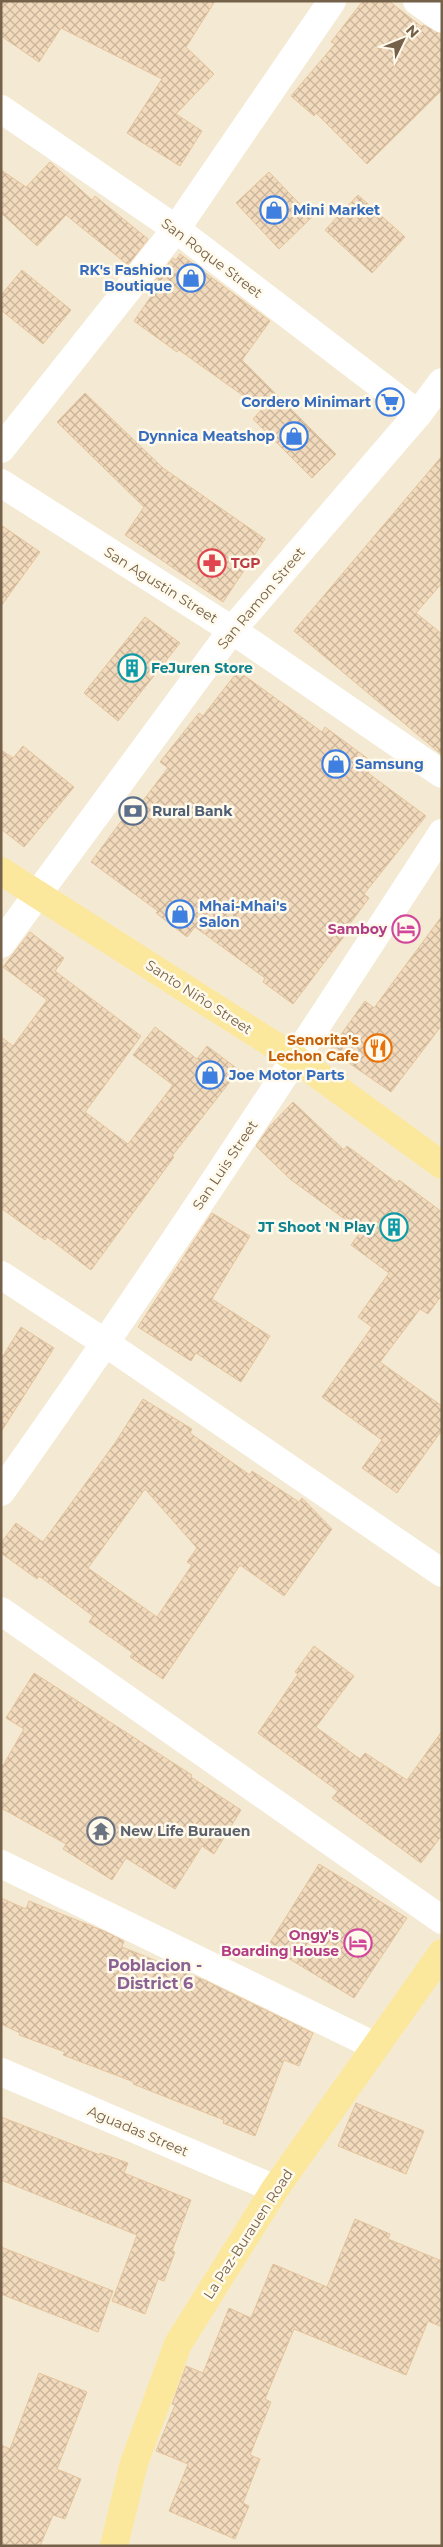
<svg xmlns="http://www.w3.org/2000/svg" width="443" height="2547" font-family="Montserrat,sans-serif">
	<defs>
		<pattern id="building-cross-hatch" width="8" height="8" patternUnits="userSpaceOnUse" patternTransform="scale(1.25)"><rect width="8" height="8" fill="#f2dabc"/><path d="M0 0l8 8M0 8l8-8" fill="none" stroke="#c9b49b"/></pattern>
	</defs>
	<rect width="100%" height="100%" fill="#fcf7e4"/>
	<rect fill="#f4ead3" x="1" y="1" width="441" height="2545"/>
	<g fill="url(#building-cross-hatch)" stroke="#e5c49c" fill-rule="evenodd">
		<path d="M 1,1 L 215,1 L 186,47 L 214,74 L 176,114 L 202,131 L 180,166 L 127,133 L 162,79 L 61,28 L 39,62 L 1,36 Z"/>
		<path d="M 363,1 L 389,1 L 422,27 L 423,25 L 442,34 L 442,90 L 367,164 L 316,113 L 314,116 L 291,96 L 335,44 L 331,42 Z"/>
		<path d="M 50,162 L 92,200 L 95,196 L 148,239 L 128,265 L 66,215 L 37,246 L 1,213 L 1,170 L 26,187 Z"/>
		<path d="M 269,172 L 312,217 L 279,249 L 236,203 Z"/>
		<path d="M 358,195 L 405,237 L 372,273 L 325,230 Z"/>
		<path d="M 180,254 L 270,321 L 242,360 L 336,454 L 312,478 L 253,419 L 262,409 L 179,350 L 177,352 L 134,321 L 157,288 L 152,284 L 173,258 L 176,260 Z"/>
		<path d="M 22,270 L 71,310 L 43,344 L 1,310 L 1,295 Z"/>
		<path d="M 85,393 L 163,468 L 265,539 L 223,602 L 125,535 L 144,507 L 57,422 Z"/>
		<path d="M 442,456 L 442,583 L 416,613 L 442,634 L 442,755 L 294,631 Z"/>
		<path d="M 1,525 L 40,552 L 1,606 Z"/>
		<path d="M 145,617 L 180,643 L 118,721 L 84,693 Z"/>
		<path d="M 238,671 L 322,732 L 325,727 L 375,764 L 368,773 L 426,816 L 364,894 L 369,898 L 343,933 L 345,935 L 293,1004 L 263,982 L 265,978 L 195,927 L 187,937 L 156,913 L 158,911 L 91,862 L 131,808 L 135,811 L 168,768 L 160,762 L 199,713 L 203,716 Z"/>
		<path d="M 23,746 L 74,787 L 24,847 L 1,829 L 1,750 L 13,758 Z"/>
		<path d="M 442,916 L 442,1025 L 391,1092 L 330,1050 L 365,1001 L 374,1008 Z"/>
		<path d="M 30,932 L 64,958 L 55,971 L 141,1036 L 85,1112 L 128,1144 L 173,1085 L 133,1055 L 155,1027 L 197,1059 L 207,1046 L 239,1070 L 172,1156 L 174,1157 L 91,1270 L 47,1237 L 45,1240 L 1,1208 L 1,1037 L 13,1046 L 47,1000 L 3,967 Z"/>
		<path d="M 293,1102 L 344,1150 L 347,1146 L 397,1183 L 399,1180 L 442,1212 L 442,1295 L 428,1314 L 420,1309 L 380,1362 L 442,1406 L 442,1430 L 397,1493 L 362,1468 L 382,1440 L 322,1397 L 372,1327 L 358,1317 L 389,1273 L 351,1245 L 361,1231 L 290,1179 L 256,1146 L 270,1126 Z"/>
		<path d="M 212,1213 L 250,1236 L 212,1299 L 270,1336 L 241,1382 L 196,1353 L 191,1361 L 138,1327 Z"/>
		<path d="M 21,1327 L 54,1348 L 1,1432 L 1,1359 Z"/>
		<path d="M 143,1399 L 192,1429 L 190,1433 L 250,1475 L 252,1471 L 299,1502 L 302,1498 L 332,1529 L 284,1596 L 240,1565 L 163,1679 L 130,1657 L 133,1653 L 89,1622 L 93,1616 L 39,1576 L 37,1579 L 1,1553 L 1,1543 L 16,1523 L 43,1542 L 115,1443 ZM 145,1489 L 197,1548 L 187,1562 L 192,1565 L 157,1617 L 88,1568 Z"/>
		<path d="M 314,1646 L 354,1676 L 316,1727 L 360,1759 L 365,1753 L 407,1780 L 442,1731 L 442,1835 L 421,1863 L 332,1798 L 338,1791 L 258,1733 L 298,1674 L 295,1672 Z"/>
		<path d="M 34,1673 L 192,1775 L 191,1777 L 241,1810 L 214,1854 L 202,1846 L 175,1889 L 126,1858 L 112,1880 L 63,1849 L 66,1844 L 1,1808 L 1,1769 L 24,1729 L 6,1718 Z"/>
		<path d="M 319,1864 L 407,1918 L 354,1998 L 268,1946 Z"/>
		<path d="M 1,1898 L 26,1909 L 29,1901 L 104,1931 L 124,1941 L 122,1947 L 206,1981 L 313,2033 L 299,2066 L 284,2060 L 255,2136 L 223,2123 L 224,2120 L 133,2084 L 134,2082 L 63,2055 L 65,2052 L 19,2035 L 20,2033 L 1,2024 Z"/>
		<path d="M 356,2103 L 424,2131 L 406,2174 L 338,2146 Z"/>
		<path d="M 1,2117 L 100,2155 L 100,2153 L 128,2163 L 124,2173 L 191,2200 L 172,2251 L 175,2252 L 164,2281 L 158,2279 L 145,2314 L 112,2301 L 137,2235 L 1,2180 Z"/>
		<path d="M 355,2219 L 390,2234 L 388,2239 L 442,2261 L 442,2327 L 428,2321 L 406,2375 L 294,2329 L 265,2399 L 271,2402 L 250,2455 L 260,2459 L 243,2503 L 249,2506 L 235,2539 L 169,2511 L 188,2464 L 156,2451 L 175,2405 L 172,2404 L 186,2366 L 203,2373 L 229,2308 L 251,2318 L 273,2264 L 327,2287 Z"/>
		<path d="M 1,2247 L 113,2291 L 98,2332 L 1,2294 Z"/>
		<path d="M 39,2373 L 87,2392 L 57,2469 L 81,2479 L 65,2519 L 53,2515 L 40,2546 L 1,2546 L 1,2445 L 10,2449 Z"/>
	</g>
	<g fill="none" stroke-linecap="round" stroke-linejoin="round">
		<g stroke="#fff" stroke-width="28">
			<path d="M 417,1 L 442,19"/>
			<path d="M 1,109 L 176,229 L 418,414"/>
			<path d="M 1,449 L 176,229 L 332,1"/>
			<path d="M 1,483 L 232,630 L 442,774"/>
			<path d="M 1,944 L 232,630 L 418,414 L 442,382"/>
			<path d="M 1,1275 L 107,1344 L 442,1573"/>
			<path d="M 1,1492 C 154,1277 298,1055 442,833"/>
			<path d="M 1,1611 L 442,1920"/>
			<path d="M 1,1864 L 375,2046"/>
			<path d="M 1,2072 L 275,2189"/>
		</g>
		<g stroke="#fbe89c" stroke-width="28">
			<path d="M 1,871 L 296,1059 L 442,1165"/>
			<path d="M 114,2546 L 134,2463 L 178,2344 L 275,2189 L 442,1953"/>
		</g>
	</g>
	<defs>
		<g id="shop-ring" transform="scale(1.4375)"><circle r="9.5" fill="#fffaeb" stroke="#3f7fe0" stroke-width="1.5"/><path d="M-5-2.5h2.3a2.7 3.5 0 0 1 5.4 0H5L5.5 6h-11ZM-1.5-2.5h3a1.5 2.3 0 0 0-3 0Z" fill="#3f7fe0"/></g>
		<g id="supermarket-ring" transform="scale(1.4375)"><circle r="9.5" fill="#fffaeb" stroke="#3f7fe0" stroke-width="1.5"/><path d="M-6-5.5h2.5l.6 2H6L4.5 2H-2.5L-4.4-4H-6ZM-1.5 3.2a1.3 1.3 0 1 0 .1 0ZM3 3.2a1.3 1.3 0 1 0 .1 0Z" fill="#3f7fe0"/></g>
		<g id="pharmacy-ring" transform="scale(1.4375)"><circle r="9.5" fill="#fffaeb" stroke="#e0444e" stroke-width="1.5"/><path d="M-2-6h4v4h4v4h-4v4h-4v-4h-4v-4h4Z" fill="#e0444e"/></g>
		<g id="building-ring" transform="scale(1.4375)"><circle r="9.5" fill="#fffaeb" stroke="#0f9aa8" stroke-width="1.5"/><path d="M-4-6H4V6H1V3H-1V6H-4ZM-2.5-4.3h1.7v1.8h-1.7ZM.8-4.3h1.7v1.8H.8ZM-2.5-1h1.7V.8h-1.7ZM.8-1h1.7V.8H.8Z" fill="#0f9aa8"/></g>
		<g id="bank-ring" transform="scale(1.4375)"><circle r="9.5" fill="#fffaeb" stroke="#5c6f8a" stroke-width="1.5"/><path d="M-6-4H6V4H-6ZM0-2.3a2.3 2.3 0 1 0 0 4.6a2.3 2.3 0 1 0 0-4.6Z" fill="#5c6f8a"/></g>
		<g id="hotel-ring" transform="scale(1.4375)"><circle r="9.5" fill="#fffaeb" stroke="#d1479c" stroke-width="1.5"/><path d="M-6-4.5h1.5V1H6V5H4.5V3h-9V5H-6ZM-4 0a1.8 1.8 0 1 1 3.6 0ZM.5 0V-2.5h3Q6-2.5 6 0Z" fill="#d1479c"/></g>
		<g id="restaurant-ring" transform="scale(1.4375)"><circle r="9.5" fill="#fffaeb" stroke="#e8710a" stroke-width="1.5"/><path d="M-5-6h1v4h1v-4h1v4h1v-4h1v5L-1.5 .5V6h-2V.5L-5-1ZM5-6V6H3V1.5H1.5Q1.5-4 5-6Z" fill="#e8710a"/></g>
		<g id="temple-ring" transform="scale(1.4375)"><circle r="9.5" fill="#fffaeb" stroke="#6b7280" stroke-width="1.5"/><path d="M0-6L5-2H3V0L6.5 2.5H4V6H1.5V3h-3V6H-4V2.5H-6.5L-3 0V-2H-5Z" fill="#6b7280"/></g>
	</defs>
	<g fill-rule="evenodd">
		<use href="#shop-ring" x="274" y="210"/>
		<use href="#shop-ring" x="191" y="278"/>
		<use href="#supermarket-ring" x="390" y="402"/>
		<use href="#shop-ring" x="294" y="436"/>
		<use href="#pharmacy-ring" x="212" y="563"/>
		<use href="#building-ring" x="132" y="668"/>
		<use href="#shop-ring" x="336" y="764"/>
		<use href="#bank-ring" x="133" y="811"/>
		<use href="#shop-ring" x="180" y="914"/>
		<use href="#hotel-ring" x="406" y="929"/>
		<use href="#restaurant-ring" x="378" y="1048"/>
		<use href="#shop-ring" x="210" y="1075"/>
		<use href="#building-ring" x="394" y="1227"/>
		<use href="#temple-ring" x="101" y="1831"/>
		<use href="#hotel-ring" x="358" y="1943"/>
	</g>
	<g text-anchor="middle" dominant-baseline="central" stroke-width="5" stroke-linejoin="round" paint-order="stroke">
		<g font-size="14" font-weight="bold" fill="#366cbe" stroke="#fffaeb" text-anchor="start">
			<text x="293" y="210">Mini Market</text>
			<text x="172" y="270" text-anchor="end">RK's Fashion<tspan x="172" dy="16">Boutique</tspan></text>
			<text x="371" y="402" text-anchor="end">Cordero Minimart</text>
			<text x="275" y="436" text-anchor="end">Dynnica Meatshop</text>
			<text x="355" y="764">Samsung</text>
			<text x="199" y="906">Mhai-Mhai's<tspan x="199" dy="16">Salon</tspan></text>
			<text x="229" y="1075">Joe Motor Parts</text>
		</g>
		<g font-size="14" fill="#756049" stroke="#fffaeb">
			<text transform="translate(212 258) rotate(37)">San Roque Street</text>
			<text transform="translate(161 585) rotate(32)">San Agustin Street</text>
			<text transform="translate(261 598) rotate(-50)">San Ramon Street</text>
			<text transform="translate(199 997) rotate(33)">Santo Niño Street</text>
			<text transform="translate(225 1165) rotate(-56)">San Luis Street</text>
			<text transform="translate(138 2131) rotate(23)">Aguadas Street</text>
			<text transform="translate(248 2234) rotate(-57)">La Paz-Burauen Road</text>
		</g>
		<g font-size="14" font-weight="bold" fill="#be3a42" stroke="#fffaeb" text-anchor="start">
			<text x="231" y="563">TGP</text>
		</g>
		<g font-size="14" font-weight="bold" fill="#0d838f" stroke="#fffaeb" text-anchor="start">
			<text x="151" y="668">FeJuren Store</text>
			<text x="375" y="1227" text-anchor="end">JT Shoot 'N Play</text>
		</g>
		<g font-size="14" font-weight="bold" fill="#4e5e75" stroke="#fffaeb" text-anchor="start">
			<text x="152" y="811">Rural Bank</text>
		</g>
		<g font-size="14" font-weight="bold" fill="#b23c85" stroke="#fffaeb" text-anchor="end">
			<text x="387" y="929">Samboy</text>
			<text x="339" y="1935">Ongy's<tspan x="339" dy="16">Boarding House</tspan></text>
		</g>
		<g font-size="14" font-weight="bold" fill="#c56008" stroke="#fffaeb" text-anchor="end">
			<text x="359" y="1040">Senorita's<tspan x="359" dy="16">Lechon Cafe</tspan></text>
		</g>
		<g font-size="14" font-weight="bold" fill="#5b616d" stroke="#fffaeb" text-anchor="start">
			<text x="120" y="1831">New Life Burauen</text>
		</g>
		<g font-size="16" font-weight="bold" fill="#8a6192" stroke="#fffaeb">
			<text x="155" y="1965">Poblacion -<tspan x="155" dy="18">District 6</tspan></text>
		</g>
	</g>
	<rect width="443" height="2547" fill="none" stroke="#756049" stroke-width="5"/>
	<g transform="translate(403 40) rotate(47)" stroke="#fffaeb" stroke-width="4" paint-order="stroke">
	<path d="M0-4L9 19L0 12L-9 19Z" fill="#756049"/>
	<text y="-8" font-size="14" font-weight="bold" text-anchor="middle" fill="#756049">N</text>
	</g>
</svg>
